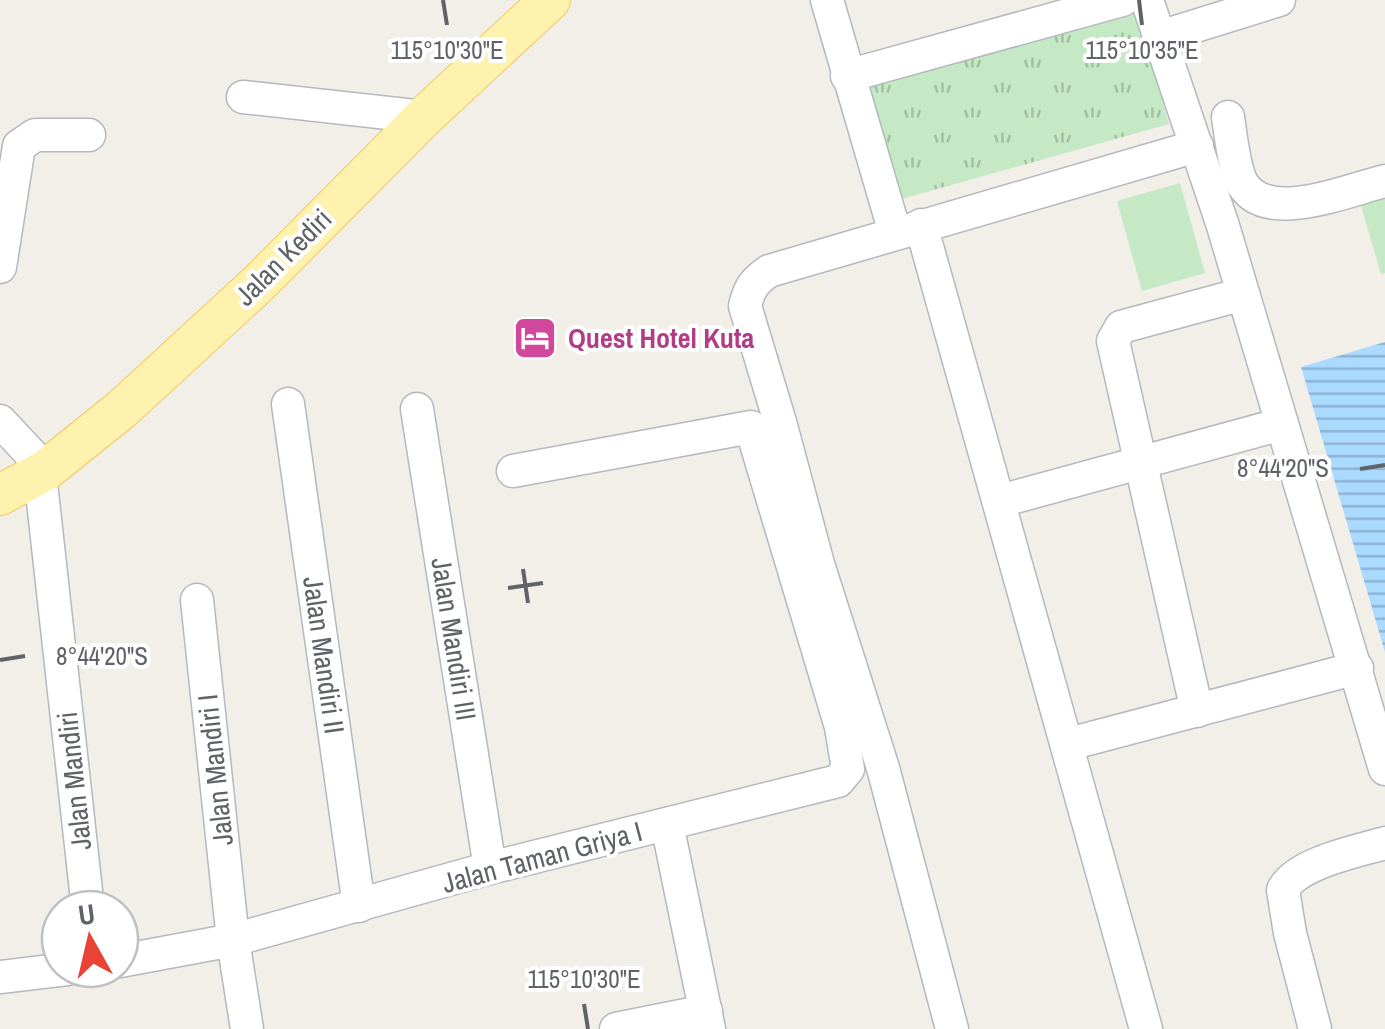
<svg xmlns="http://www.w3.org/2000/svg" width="1385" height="1029" font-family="'Archivo Narrow',sans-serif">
	<defs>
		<pattern id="grass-tufts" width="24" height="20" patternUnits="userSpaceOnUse" patternTransform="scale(2.5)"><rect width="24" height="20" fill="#c5e8c5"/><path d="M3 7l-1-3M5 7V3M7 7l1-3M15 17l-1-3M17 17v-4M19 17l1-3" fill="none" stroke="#a3c0a4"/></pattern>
		<pattern id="water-rules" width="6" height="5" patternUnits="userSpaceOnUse" patternTransform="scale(2.5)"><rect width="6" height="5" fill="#aadaff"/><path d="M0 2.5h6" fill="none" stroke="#8eb4d2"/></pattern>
	</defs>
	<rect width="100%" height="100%" fill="#f1efe8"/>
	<path fill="url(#grass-tufts)" d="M 1136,4 L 1169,124 L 898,200 L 864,80 Z"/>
	<g fill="#c5e8c5">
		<path d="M 1180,183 L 1205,273 L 1142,291 L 1117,201 Z"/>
		<path d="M 1385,192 L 1385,273 L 1381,274 L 1359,199 Z"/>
	</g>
	<path fill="url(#water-rules)" d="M 1385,342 L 1385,652 L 1301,367 Z"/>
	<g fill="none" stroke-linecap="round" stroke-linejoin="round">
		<g stroke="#b5b8bc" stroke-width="35">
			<g id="minor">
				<path d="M 827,0 L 895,233"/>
				<path d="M 1147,0 L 1223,226 L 1385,769"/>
				<path d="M 1160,37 L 1279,0"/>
				<path d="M 847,76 L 1122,0"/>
				<path d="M 243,97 L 424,117"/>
				<path d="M 1228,117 C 1231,137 1233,160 1240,179 C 1261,228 1347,190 1385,181"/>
				<path d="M 921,225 C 998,493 1072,761 1146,1029"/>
				<path d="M 0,267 L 19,146 L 35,135 L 89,135"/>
				<path d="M 288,404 L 359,906"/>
				<path d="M 417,409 L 490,868"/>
				<path d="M 0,421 L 46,470"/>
				<path d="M 40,474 L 88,909"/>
				<path d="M 1000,501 L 1282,424"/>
				<path d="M 197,600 L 233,940 L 247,1029"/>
				<path d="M 1197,711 L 1113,341 L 1121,327 L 1243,294"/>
				<path d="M 1069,744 L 1357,668"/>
				<path d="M 667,824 L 709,1029"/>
				<path d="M 120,961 L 233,940 L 490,868 L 838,781 L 848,769 L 841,727 L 751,427 L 513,471"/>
				<path d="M 0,977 L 67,969"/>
				<path d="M 616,1029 L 706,1011"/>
				<path d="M 952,1029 L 883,768 L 818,564 L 780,422 L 745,306 C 749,289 754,281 769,271 L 1197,146"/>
				<path d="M 1315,1029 L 1290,933 L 1283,890 C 1296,863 1358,851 1385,843"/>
			</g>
		</g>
		<g stroke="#f2c960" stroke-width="42">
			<path id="major" d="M 0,495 L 46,470 L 122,409 L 258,284 L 424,117 L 550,0"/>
		</g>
		<use href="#minor" stroke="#fff" stroke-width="32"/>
		<use href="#major" stroke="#fff2af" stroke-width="40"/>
	</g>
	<path fill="none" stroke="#5f6368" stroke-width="4" d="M 443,0 L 447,25M 1139,0 L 1142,25M 1360,469 L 1385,465M 523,569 L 528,603M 508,588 L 543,583M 0,660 L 25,656M 584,1004 L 588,1029"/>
	<defs>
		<g id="hotel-square" transform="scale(2.25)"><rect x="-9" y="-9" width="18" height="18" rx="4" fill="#d1479c" stroke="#fff"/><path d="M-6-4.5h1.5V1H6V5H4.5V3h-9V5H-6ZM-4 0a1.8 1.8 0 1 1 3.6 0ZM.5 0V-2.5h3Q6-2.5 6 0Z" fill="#fff"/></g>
	</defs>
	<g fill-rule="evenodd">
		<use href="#hotel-square" x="535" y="338"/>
	</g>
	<g text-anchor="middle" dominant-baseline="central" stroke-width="8" stroke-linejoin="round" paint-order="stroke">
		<g font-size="28" fill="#5f6368" stroke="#fff">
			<text transform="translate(283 257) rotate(-45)">Jalan Kediri</text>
			<text transform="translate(454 639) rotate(81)">Jalan Mandiri III</text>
			<text transform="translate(324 655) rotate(82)">Jalan Mandiri II</text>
			<text transform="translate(215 770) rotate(-96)">Jalan Mandiri I</text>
			<text transform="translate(74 781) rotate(-96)">Jalan Mandiri</text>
			<text transform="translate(542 857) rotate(-15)">Jalan Taman Griya I</text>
		</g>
		<g font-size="28" font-weight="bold" fill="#b23c85" stroke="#fff" text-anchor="start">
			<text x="568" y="338">Quest Hotel Kuta</text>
		</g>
	</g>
	<g font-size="25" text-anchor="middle" fill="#5f6368" stroke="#fff" stroke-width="8" stroke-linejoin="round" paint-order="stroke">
		<text x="447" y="59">115°10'30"E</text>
		<text x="1142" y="59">115°10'35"E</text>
		<text x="1283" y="477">8°44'20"S</text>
		<text x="102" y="665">8°44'20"S</text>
		<text x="584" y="988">115°10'30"E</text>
	</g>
	<g transform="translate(90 939) rotate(352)"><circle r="48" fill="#ffffff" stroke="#bfc1c3" stroke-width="2.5"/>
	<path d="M0-8L18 38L0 25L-18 38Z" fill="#ea4335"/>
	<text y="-15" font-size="28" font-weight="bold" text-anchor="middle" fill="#5f6368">U</text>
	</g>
</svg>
